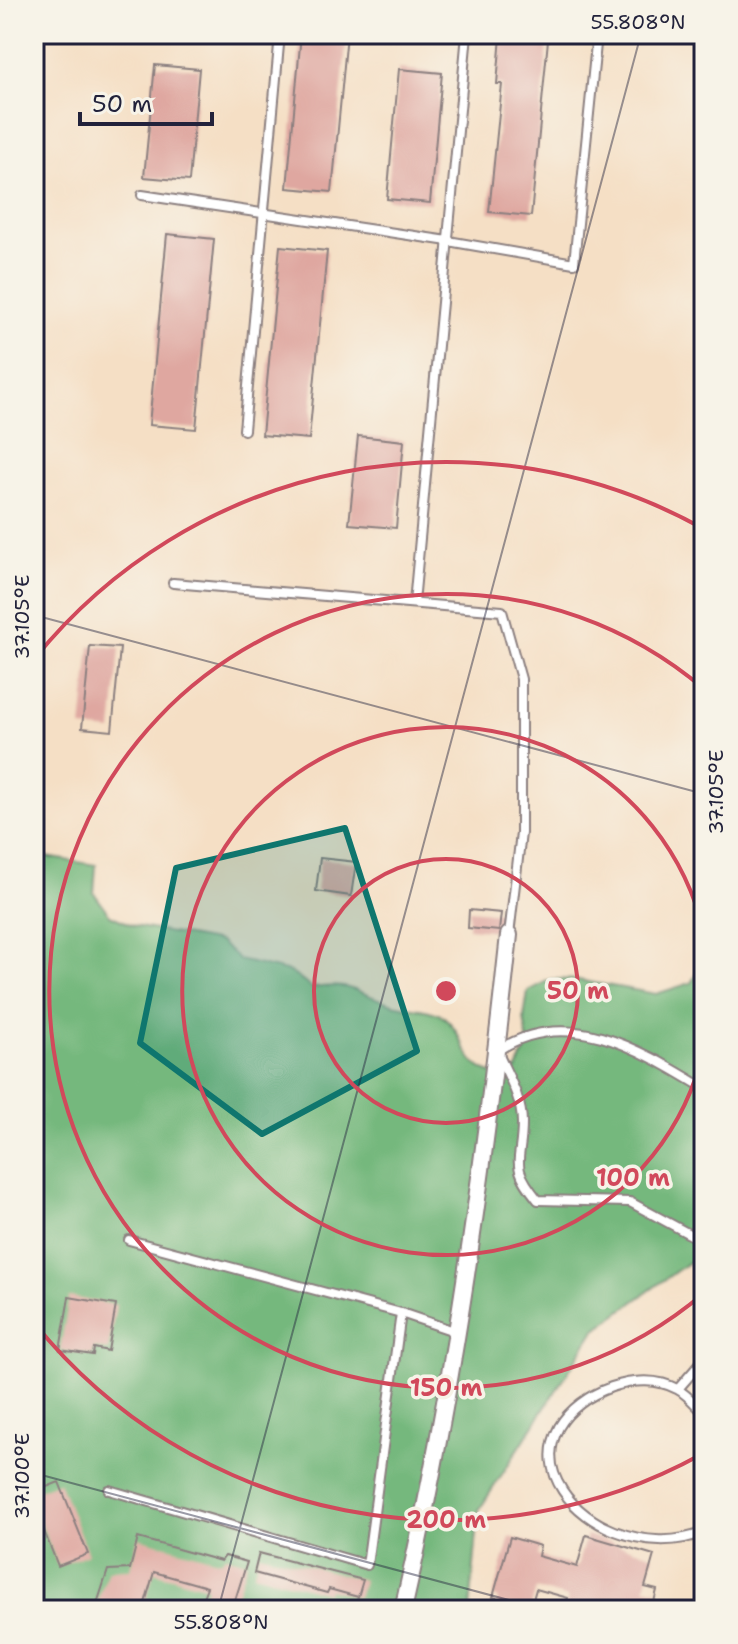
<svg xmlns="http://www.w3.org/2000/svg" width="738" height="1644" font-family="'Shantell Sans',sans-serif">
	<rect width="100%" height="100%" fill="#f7f3e8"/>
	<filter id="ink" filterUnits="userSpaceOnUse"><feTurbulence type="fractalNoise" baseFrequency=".0125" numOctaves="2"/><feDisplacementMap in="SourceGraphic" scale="16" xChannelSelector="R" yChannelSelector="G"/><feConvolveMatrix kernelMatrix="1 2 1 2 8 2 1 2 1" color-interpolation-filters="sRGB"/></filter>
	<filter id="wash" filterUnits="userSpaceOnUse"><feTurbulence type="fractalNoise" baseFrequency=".006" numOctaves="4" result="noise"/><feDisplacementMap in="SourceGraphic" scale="32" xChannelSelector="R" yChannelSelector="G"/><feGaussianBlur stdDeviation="1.8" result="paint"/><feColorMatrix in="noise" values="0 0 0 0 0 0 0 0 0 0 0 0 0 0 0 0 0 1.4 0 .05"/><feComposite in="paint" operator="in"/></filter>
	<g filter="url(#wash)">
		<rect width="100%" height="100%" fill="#f5dfc5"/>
		<path fill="#74b87d" stroke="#4b6d5c" stroke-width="2" d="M 34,855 L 96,865 L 94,893 L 110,915 L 134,926 L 220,942 L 239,960 L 290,972 L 312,988 C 353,982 354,992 390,1003 C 405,1008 424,1008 439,1014 C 464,1027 462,1066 492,1073 C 499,1074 510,1071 517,1070 L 528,1044 L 524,1018 L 528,991 L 551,979 L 578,980 L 656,994 L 691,983 L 704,960 L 704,1251 L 595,1330 L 479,1510 L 470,1610 L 34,1610 Z"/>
		<g id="blocks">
			<g fill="#dfa7a0">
				<path d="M 301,34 L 347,34 L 332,192 L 287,188 Z"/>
				<path d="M 501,36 L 548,40 L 531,216 L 489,212 L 502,84 L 497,84 Z"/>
				<path d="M 155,65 L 199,69 L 189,181 L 144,177 Z"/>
				<path d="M 399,69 L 442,73 L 430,203 L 387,199 Z"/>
				<path d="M 167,234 L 214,239 L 196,429 L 149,425 Z"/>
				<path d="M 280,246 L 327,251 L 309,439 L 262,435 Z"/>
				<path d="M 358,436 L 404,441 L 396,528 L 349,524 Z"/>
				<path d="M 90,646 L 120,648 L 112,731 L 82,728 Z"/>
				<path d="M 320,858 L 356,862 L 351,896 L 316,891 Z"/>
				<path d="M 469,910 L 501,913 L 499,931 L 468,928 Z"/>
				<path d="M 69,1297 L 116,1305 L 108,1351 L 94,1348 L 93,1355 L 60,1350 Z"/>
				<path d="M 59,1482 L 88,1554 L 58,1566 L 34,1506 L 34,1492 Z"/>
				<path d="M 586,1535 L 654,1555 L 645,1587 L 657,1590 L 652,1610 L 565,1610 L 568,1598 L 536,1589 L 530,1610 L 495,1610 L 498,1598 L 493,1597 L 510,1537 L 540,1546 L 538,1556 L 577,1567 Z"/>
				<path d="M 138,1538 L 221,1561 L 225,1556 L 247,1562 L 232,1610 L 198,1610 L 207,1587 L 154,1572 L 143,1610 L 95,1610 L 108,1570 L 130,1569 Z"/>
				<path d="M 259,1553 L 363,1580 L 358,1597 L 329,1589 L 327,1593 L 254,1573 Z"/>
			</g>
		</g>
	</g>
	<g filter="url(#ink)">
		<use href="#blocks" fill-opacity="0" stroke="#8c8080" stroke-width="2"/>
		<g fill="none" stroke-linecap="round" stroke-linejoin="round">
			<g stroke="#8c8080" stroke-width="12">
				<g id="lane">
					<path d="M 142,195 L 448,241 L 574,263 L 597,34"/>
					<path d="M 244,430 L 280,34"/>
					<path d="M 173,583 L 502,611 L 521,679 L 521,833 L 509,935"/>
					<path d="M 414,603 L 467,34"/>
					<path d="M 704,1088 C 641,1050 568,1004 497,1051 C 507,1074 522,1098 522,1123 C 522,1163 508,1163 538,1200 L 630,1202 L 704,1242"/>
					<path d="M 129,1240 L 401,1313 L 457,1332"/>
					<path d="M 678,1389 L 704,1359"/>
					<path d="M 704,1413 C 696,1405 687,1394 677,1389 C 640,1368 579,1392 559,1427 C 534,1473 575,1516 615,1531 C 643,1542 676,1544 704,1532"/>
					<path d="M 109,1490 L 367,1565 L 401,1313"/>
				</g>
			</g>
			<g stroke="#8c8080" stroke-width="20">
				<path id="street" d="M 403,1610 C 454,1388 485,1161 509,935"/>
			</g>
			<use href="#lane" stroke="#fff" stroke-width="8"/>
			<use href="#street" stroke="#fff" stroke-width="16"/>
		</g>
	</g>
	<path fill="#0f766e" fill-opacity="0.2" stroke="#0f766e" stroke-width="6" stroke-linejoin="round" d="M 345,828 L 417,1051 L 262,1134 L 140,1043 L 176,868 Z"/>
	<path fill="none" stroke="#22223b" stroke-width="2" stroke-opacity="0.45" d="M 34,615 L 704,794M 34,1473 L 546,1610M 218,1610 L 641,34"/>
	<g fill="none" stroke="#d1495b" stroke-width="4">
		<circle cx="446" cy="991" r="132"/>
		<path d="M704 1048A264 264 0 1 1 704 934"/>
		<path d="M704 1293A397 397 0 1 1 704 689"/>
		<path d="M702 1454A529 529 0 0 1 35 1324M35 658A529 529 0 0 1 702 528"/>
	</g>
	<circle cx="446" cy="991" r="12" fill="#d1495b" stroke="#f7f3e8" stroke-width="4"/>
	<g font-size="24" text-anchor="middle" font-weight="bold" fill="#d1495b" stroke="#f7f3e8" stroke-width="7" stroke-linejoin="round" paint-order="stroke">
		<text x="578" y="999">50 m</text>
		<text x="633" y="1186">100 m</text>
		<text x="446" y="1396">150 m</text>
		<text x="446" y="1528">200 m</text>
	</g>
	<rect width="738" height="1644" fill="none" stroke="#f7f3e8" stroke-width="88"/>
	<path d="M80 112v12h132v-12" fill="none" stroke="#22223b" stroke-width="4"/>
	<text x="92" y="112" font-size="24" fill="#22223b" stroke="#f7f3e8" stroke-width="6" paint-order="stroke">50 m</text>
	<rect x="44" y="44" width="650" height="1556" fill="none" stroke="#22223b" stroke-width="3"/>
	<g font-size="20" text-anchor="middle" fill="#22223b">
		<text x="638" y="29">55.808°N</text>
		<text transform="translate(22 617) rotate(-90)" y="7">37.105°E</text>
		<text transform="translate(716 792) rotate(-90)" y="7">37.105°E</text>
		<text transform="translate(22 1476) rotate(-90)" y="7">37.100°E</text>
		<text x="221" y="1629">55.808°N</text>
	</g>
</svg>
